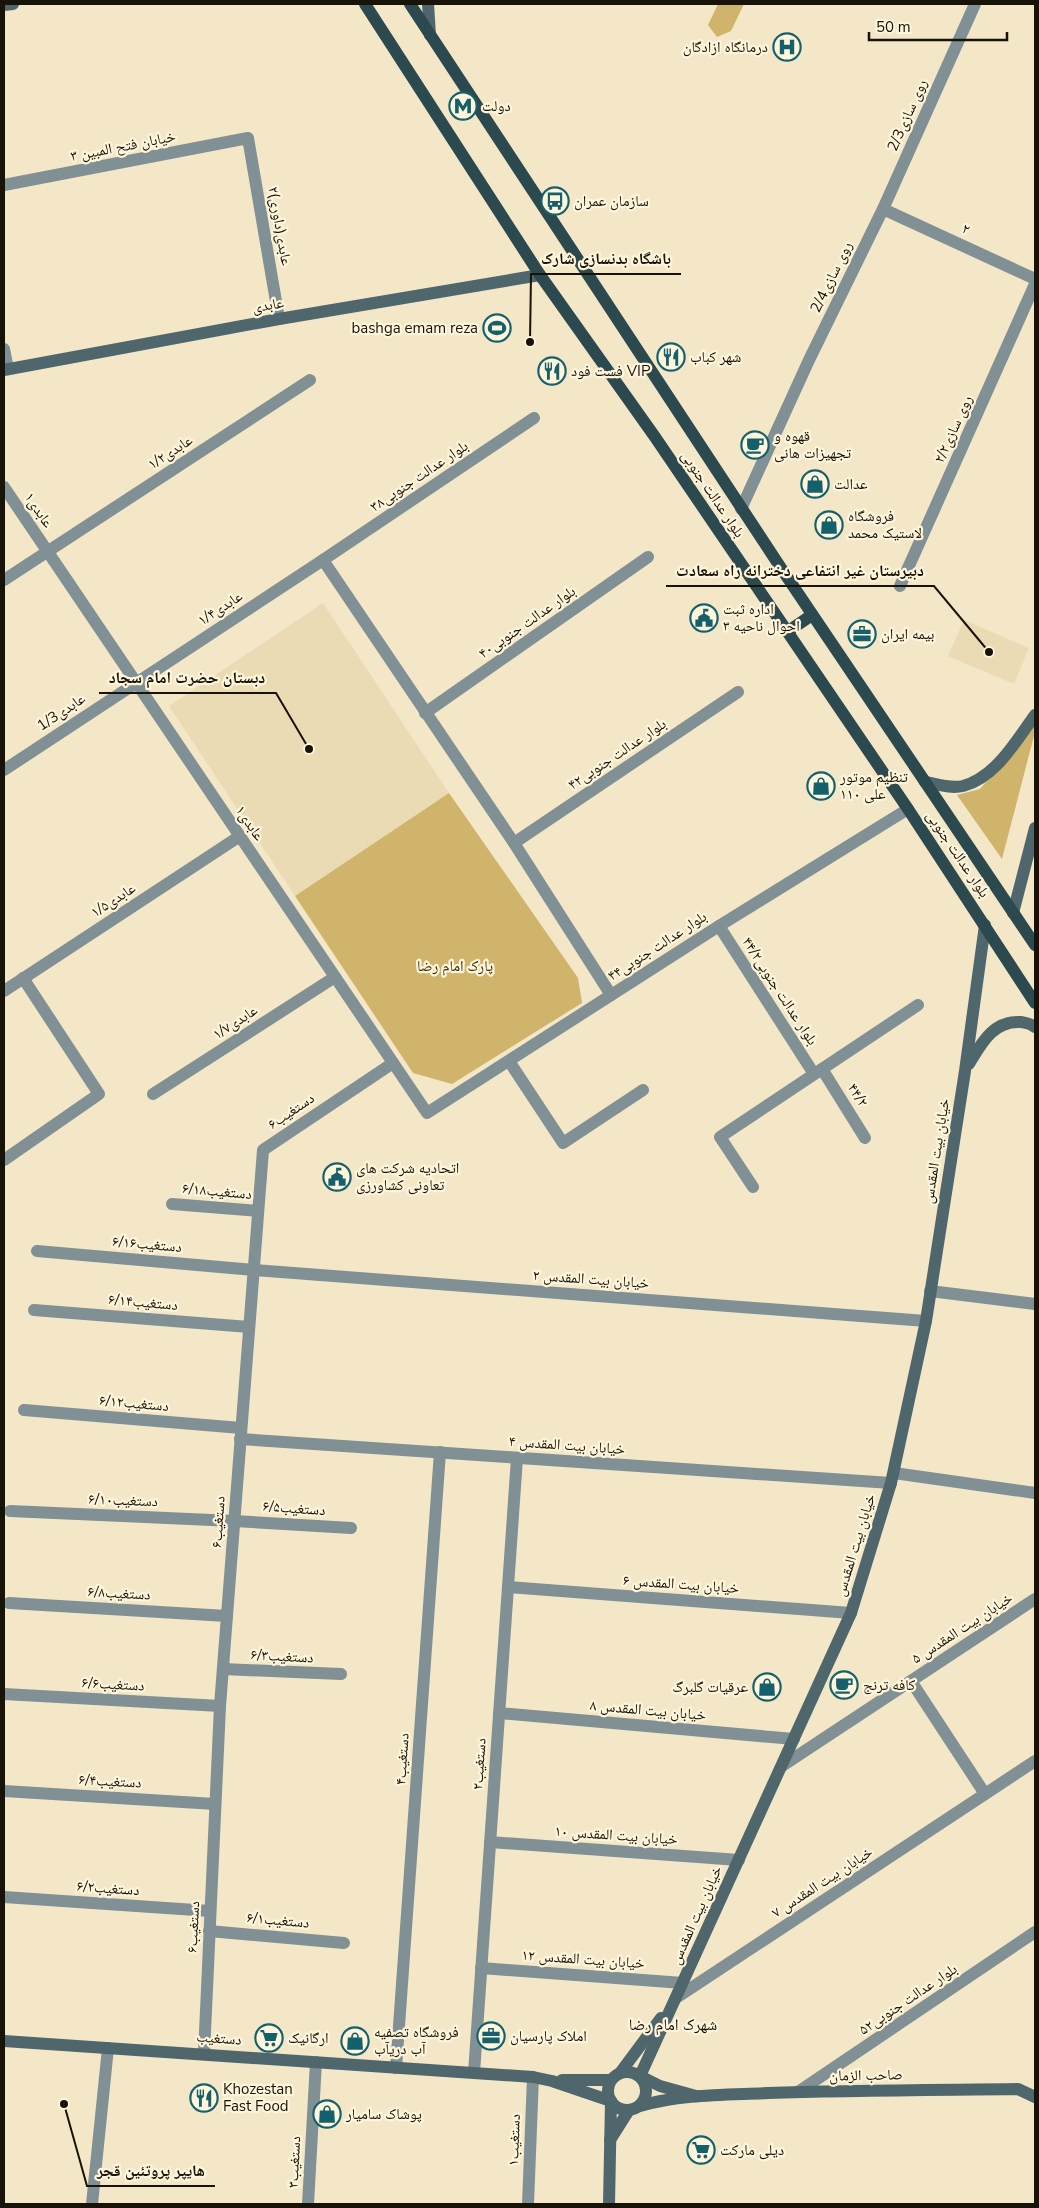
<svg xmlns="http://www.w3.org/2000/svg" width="1039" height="2208" font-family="'Nunito Sans','Noto Naskh Arabic',sans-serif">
	<rect width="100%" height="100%" fill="#f3e7c8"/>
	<g fill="#eadbb4">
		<path d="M 323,603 L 449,793 L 295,896 L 169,706 Z"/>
		<path d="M 964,620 L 1029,648 L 1014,684 L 948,656 Z"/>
	</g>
	<g fill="#d0b46c">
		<path d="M 718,4 L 744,4 L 731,31 L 717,37 L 708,25 Z"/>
		<path d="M 1035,725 L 1035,732 L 1002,859 L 957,795 L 980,789 Z"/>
		<path d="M 449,793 L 578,978 L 582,1003 L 452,1084 L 413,1073 L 295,896 Z"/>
	</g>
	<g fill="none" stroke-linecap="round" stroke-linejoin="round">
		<g stroke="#809094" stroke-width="12">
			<path d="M 4,185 L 248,138 L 279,319"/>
			<path d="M 883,209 L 1035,279"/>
			<path d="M 4,349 L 8,369"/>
			<path d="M 4,487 L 427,1113 L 719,926 L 908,809"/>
			<path d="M 741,509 L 809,360 L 883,209 L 975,4"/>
			<path d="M 323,560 L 514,843 L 611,995"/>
			<path d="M 4,580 L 310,380"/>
			<path d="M 900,586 L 1035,284"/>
			<path d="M 425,713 L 648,557"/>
			<path d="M 4,770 L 323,560 L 534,418"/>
			<path d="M 514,843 L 738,692"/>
			<path d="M 719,926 L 814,1074"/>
			<path d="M 4,991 L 240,836"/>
			<path d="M 509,1061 L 563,1143 L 643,1090"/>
			<path d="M 822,1069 L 865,1138"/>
			<path d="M 153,1094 L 335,977"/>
			<path d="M 4,1160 L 99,1094 L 23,978"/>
			<path d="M 753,1187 L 720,1137 L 918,1005"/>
			<path d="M 172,1204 L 258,1211"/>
			<path d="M 37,1251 L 254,1270 L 926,1321"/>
			<path d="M 930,1291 L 1035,1304"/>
			<path d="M 34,1310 L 249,1327"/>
			<path d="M 24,1410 L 241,1428"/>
			<path d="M 240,1439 L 891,1483"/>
			<path d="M 894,1473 L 1035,1493"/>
			<path d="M 10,1511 L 234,1521 L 351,1528"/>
			<path d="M 508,1587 L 851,1613"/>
			<path d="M 9,1603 L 227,1616"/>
			<path d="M 223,1669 L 341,1674"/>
			<path d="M 911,1681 L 985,1794"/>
			<path d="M 4,1694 L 220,1706"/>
			<path d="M 499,1713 L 794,1739"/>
			<path d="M 782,1766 L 1035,1599"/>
			<path d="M 4,1791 L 215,1804"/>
			<path d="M 490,1842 L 739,1860"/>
			<path d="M 4,1897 L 210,1911"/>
			<path d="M 209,1931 L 344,1943"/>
			<path d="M 481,1968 L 683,1983"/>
			<path d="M 676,1998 L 1035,1761"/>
			<path d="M 204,2054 L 220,1706 L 263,1150 L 393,1063"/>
			<path d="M 396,2068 L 440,1452"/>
			<path d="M 474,2073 L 517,1458"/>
			<path d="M 798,2092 L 1035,1932"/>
			<path d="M 92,2204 L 108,2048"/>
			<path d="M 308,2204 L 316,2062"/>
			<path d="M 528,2204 L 533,2077"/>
		</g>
		<g stroke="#4e666c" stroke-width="12">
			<path d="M 428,4 L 430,35"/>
			<path d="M 4,5 L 13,4"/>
			<path d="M 4,370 L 279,319 L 540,275"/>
			<path d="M 925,782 C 937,784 950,789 963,786 C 996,777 1016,741 1035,715"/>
			<path d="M 1013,913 L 1035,828"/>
			<path d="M 969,1064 C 981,1044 993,1020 1021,1022 C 1027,1023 1030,1023 1035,1027"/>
			<path d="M 4,2041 L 533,2077 L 552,2081 L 611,2101 L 609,2204"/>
			<circle cx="627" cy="2091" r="19"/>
			<path d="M 620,2073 L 661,2018"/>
			<path d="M 562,2080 L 611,2080"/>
			<path d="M 696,2096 L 660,2086 L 640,2076 L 851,1613 L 891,1483 L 926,1321 L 965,1071 L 985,925"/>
			<path d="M 640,2106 C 681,2094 725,2095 768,2093 C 851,2090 935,2090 1018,2089 L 1035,2097"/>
			<path d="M 610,2140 L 629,2110"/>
		</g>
		<g stroke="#2b494f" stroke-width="12">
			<path d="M 365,4 L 540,275 L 655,437 L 908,809 L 1035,1003"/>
			<path d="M 410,4 L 781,568 L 1035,945"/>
			<path d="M 787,632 L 812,615"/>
		</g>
	</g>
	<defs>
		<g id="hospital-ring" transform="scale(1.4375)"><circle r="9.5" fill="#fef5db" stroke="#14606d" stroke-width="1.5"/><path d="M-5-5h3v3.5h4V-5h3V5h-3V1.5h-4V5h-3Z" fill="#14606d"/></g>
		<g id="metro-ring" transform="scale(1.4375)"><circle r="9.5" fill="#fef5db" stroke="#14606d" stroke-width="1.5"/><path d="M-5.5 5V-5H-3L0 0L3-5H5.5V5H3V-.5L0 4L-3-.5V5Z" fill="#14606d"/></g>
		<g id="bus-ring" transform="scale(1.4375)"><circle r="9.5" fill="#fef5db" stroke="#14606d" stroke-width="1.5"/><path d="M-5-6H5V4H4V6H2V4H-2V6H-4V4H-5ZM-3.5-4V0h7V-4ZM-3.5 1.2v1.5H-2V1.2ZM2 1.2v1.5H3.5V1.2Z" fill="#14606d"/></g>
		<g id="stadium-ring" transform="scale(1.4375)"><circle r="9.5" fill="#fef5db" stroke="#14606d" stroke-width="1.5"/><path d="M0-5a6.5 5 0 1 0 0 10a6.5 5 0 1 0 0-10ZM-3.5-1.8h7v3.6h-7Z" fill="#14606d"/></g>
		<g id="restaurant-ring" transform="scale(1.4375)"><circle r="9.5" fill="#fef5db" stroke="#14606d" stroke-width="1.5"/><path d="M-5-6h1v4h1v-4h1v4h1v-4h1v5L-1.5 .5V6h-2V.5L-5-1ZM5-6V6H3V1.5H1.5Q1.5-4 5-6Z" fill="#14606d"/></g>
		<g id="cafe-ring" transform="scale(1.4375)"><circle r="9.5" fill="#fef5db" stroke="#14606d" stroke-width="1.5"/><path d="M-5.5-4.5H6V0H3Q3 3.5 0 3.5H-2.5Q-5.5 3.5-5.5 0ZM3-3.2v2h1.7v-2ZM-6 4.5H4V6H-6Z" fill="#14606d"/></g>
		<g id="shop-ring" transform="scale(1.4375)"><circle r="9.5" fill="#fef5db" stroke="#14606d" stroke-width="1.5"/><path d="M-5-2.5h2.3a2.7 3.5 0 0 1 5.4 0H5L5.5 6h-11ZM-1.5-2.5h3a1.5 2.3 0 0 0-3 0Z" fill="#14606d"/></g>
		<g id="civic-ring" transform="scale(1.4375)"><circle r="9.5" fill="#fef5db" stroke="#14606d" stroke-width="1.5"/><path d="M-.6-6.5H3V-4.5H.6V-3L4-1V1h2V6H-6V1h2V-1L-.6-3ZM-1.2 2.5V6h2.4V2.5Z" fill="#14606d"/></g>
		<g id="office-ring" transform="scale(1.4375)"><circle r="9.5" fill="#fef5db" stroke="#14606d" stroke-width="1.5"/><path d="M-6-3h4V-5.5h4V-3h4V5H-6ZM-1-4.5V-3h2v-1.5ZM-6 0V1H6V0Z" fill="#14606d"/></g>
		<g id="supermarket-ring" transform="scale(1.4375)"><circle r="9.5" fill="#fef5db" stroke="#14606d" stroke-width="1.5"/><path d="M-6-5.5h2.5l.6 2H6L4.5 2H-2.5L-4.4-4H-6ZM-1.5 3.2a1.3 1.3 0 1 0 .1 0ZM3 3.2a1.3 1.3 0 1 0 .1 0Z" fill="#14606d"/></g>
	</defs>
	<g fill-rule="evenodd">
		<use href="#hospital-ring" x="787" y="47"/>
		<use href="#metro-ring" x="463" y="106"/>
		<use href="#bus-ring" x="555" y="201"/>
		<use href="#stadium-ring" x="497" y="328"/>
		<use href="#restaurant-ring" x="671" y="357"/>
		<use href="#restaurant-ring" x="552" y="371"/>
		<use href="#cafe-ring" x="755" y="445"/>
		<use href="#shop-ring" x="815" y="484"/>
		<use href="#shop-ring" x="829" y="525"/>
		<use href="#civic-ring" x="704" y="618"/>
		<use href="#office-ring" x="862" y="634"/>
		<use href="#shop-ring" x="821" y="786"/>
		<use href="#civic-ring" x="337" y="1177"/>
		<use href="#cafe-ring" x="844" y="1685"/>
		<use href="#shop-ring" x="767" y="1687"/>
		<use href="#office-ring" x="491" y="2036"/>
		<use href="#supermarket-ring" x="269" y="2038"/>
		<use href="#shop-ring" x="355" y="2041"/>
		<use href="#restaurant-ring" x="204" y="2098"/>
		<use href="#shop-ring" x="327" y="2114"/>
		<use href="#supermarket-ring" x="701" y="2150"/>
	</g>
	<g text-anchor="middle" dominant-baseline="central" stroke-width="4.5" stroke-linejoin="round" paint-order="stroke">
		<g font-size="15" fill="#181308" stroke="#fef5db" text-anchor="start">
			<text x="768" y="47" text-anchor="end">درمانگاه ازادگان</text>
			<text x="482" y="106">دولت</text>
			<text x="574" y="201">سازمان عمران</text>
			<text x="478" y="328" text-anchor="end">bashga emam reza</text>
			<text x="690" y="357">شهر کباب</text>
			<text x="571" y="371">فست فود VIP</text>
			<text x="774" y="436">قهوه و<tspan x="774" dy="17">تجهیزات هانی</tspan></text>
			<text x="834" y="484">عدالت</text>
			<text x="848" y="516">فروشگاه<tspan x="848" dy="17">لاستیک محمد</tspan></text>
			<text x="723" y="609">اداره ثبت<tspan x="723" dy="17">احوال ناحیه ۳</tspan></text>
			<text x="881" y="634">بیمه ایران</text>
			<text x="840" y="777">تنظیم موتور<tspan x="840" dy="17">علی ۱۱۰</tspan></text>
			<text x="356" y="1168">اتحادیه شرکت های<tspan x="356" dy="17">تعاونی کشاورزی</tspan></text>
			<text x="863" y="1685">کافه ترنج</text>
			<text x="748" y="1687" text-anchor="end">عرقیات گلبرگ</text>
			<text x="374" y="2032">فروشگاه تصفیه<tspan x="374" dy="17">آب دریآب</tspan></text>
			<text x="510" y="2036">املاک پارسیان</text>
			<text x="288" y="2038">ارگانیک</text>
			<text x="223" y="2089">Khozestan<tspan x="223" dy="17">Fast Food</tspan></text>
			<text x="346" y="2114">پوشاک سامیار</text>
			<text x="720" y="2150">دیلی مارکت</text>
		</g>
		<g font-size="15" fill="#181308" stroke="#fef5db">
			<text transform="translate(907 115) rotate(-66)">روی سازی2/3</text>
			<text transform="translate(123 146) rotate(-11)">خیابان فتح المبین ۳</text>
			<text transform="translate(280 226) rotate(80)">۲عابدی(داوری)</text>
			<text transform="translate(966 229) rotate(25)">۲</text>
			<text transform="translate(831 277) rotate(-64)">روی سازی2/4</text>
			<text transform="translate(268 305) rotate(-10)">عابدی</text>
			<text transform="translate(953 429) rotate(-66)">روی سازی۲/۲</text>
			<text transform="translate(170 452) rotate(-33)">عابدی۱/۲</text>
			<text transform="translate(419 476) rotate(-34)">بلوار عدالت جنوبی۳۸</text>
			<text transform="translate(713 494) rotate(56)">بلوار عدالت جنوبی</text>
			<text transform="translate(39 510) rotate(56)">عابدی۱</text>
			<text transform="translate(220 608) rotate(-33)">عابدی۱/۴</text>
			<text transform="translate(527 622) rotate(-35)">بلوار عدالت جنوبی۴۰</text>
			<text transform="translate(61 712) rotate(-34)">عابدی1/3</text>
			<text transform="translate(617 754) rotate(-34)">بلوار عدالت جنوبی۴۲</text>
			<text transform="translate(250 823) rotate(56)">۱عابدی</text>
			<text transform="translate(958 854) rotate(56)">بلوار عدالت جنوبی</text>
			<text transform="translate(113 900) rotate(-33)">عابدی۱/۵</text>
			<text transform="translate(657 946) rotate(-33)">بلوار عدالت جنوبی۴۴</text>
			<text transform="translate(780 991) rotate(57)">بلوار عدالت جنوبی۴۴/۲</text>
			<text transform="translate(235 1022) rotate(-33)">عابدی۱/۷</text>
			<text transform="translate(858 1095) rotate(58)">۴۴/۲</text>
			<text transform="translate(291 1111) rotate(-34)">دستغیب۶</text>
			<text transform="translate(936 1151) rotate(-81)">خیابان بیت المقدس</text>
			<text transform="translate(217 1191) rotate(5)">دستغیب۶/۱۸</text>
			<text transform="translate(147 1244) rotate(5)">دستغیب۶/۱۶</text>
			<text transform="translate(591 1279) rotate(4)">خیابان بیت المقدس ۲</text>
			<text transform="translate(143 1302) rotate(5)">دستغیب۶/۱۴</text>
			<text transform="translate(134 1403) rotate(5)">دستغیب۶/۱۲</text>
			<text transform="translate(567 1445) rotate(4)">خیابان بیت المقدس ۴</text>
			<text transform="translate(123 1500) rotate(2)">دستغیب۶/۱۰</text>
			<text transform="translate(294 1508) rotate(4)">دستغیب۶/۵</text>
			<text transform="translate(218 1522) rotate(-86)">دستغیب۶</text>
			<text transform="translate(855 1545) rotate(-73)">خیابان بیت المقدس</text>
			<text transform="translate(681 1584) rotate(4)">خیابان بیت المقدس ۶</text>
			<text transform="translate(119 1593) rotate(3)">دستغیب۶/۸</text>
			<text transform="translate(962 1628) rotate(-33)">خیابان بیت المقدس ۵</text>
			<text transform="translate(282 1656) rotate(3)">دستغیب۶/۳</text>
			<text transform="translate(113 1684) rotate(3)">دستغیب۶/۶</text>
			<text transform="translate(648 1710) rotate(5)">خیابان بیت المقدس ۸</text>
			<text transform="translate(402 1759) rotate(-86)">دستغیب۴</text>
			<text transform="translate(479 1764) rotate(-86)">۲دستغیب</text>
			<text transform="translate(110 1781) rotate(3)">دستغیب۶/۴</text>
			<text transform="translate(616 1835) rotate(4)">خیابان بیت المقدس ۱۰</text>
			<text transform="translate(822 1882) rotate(-33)">خیابان بیت المقدس ۷</text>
			<text transform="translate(108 1888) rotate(4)">دستغیب۶/۲</text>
			<text transform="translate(696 1915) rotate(-66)">خیابان بیت المقدس</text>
			<text transform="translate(278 1920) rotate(5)">دستغیب۶/۱</text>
			<text transform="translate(193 1927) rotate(-87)">دستغیب۶</text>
			<text transform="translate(583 1959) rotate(4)">خیابان بیت المقدس ۱۲</text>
			<text transform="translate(908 1999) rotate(-34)">بلوار عدالت جنوبی۵۲</text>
			<text transform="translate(219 2038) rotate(4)">دستغیب</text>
			<text transform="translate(866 2075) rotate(-1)">صاحب الزمان</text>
			<text transform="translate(514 2140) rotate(-88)">دستغیب۱</text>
			<text transform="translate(294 2162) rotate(-87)">دستغیب۳</text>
		</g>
		<g font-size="15" fill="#372b05" stroke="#fef5db">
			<text x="455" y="966">پارک امام رضا</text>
		</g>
		<g font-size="16" fill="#181308" stroke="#fef5db">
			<text x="673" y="2025">شهرک امام رضا</text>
		</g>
	</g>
	<path fill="none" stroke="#181308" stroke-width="2" d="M530 342L531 274H681M989 652L934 586H666M309 749L276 693H99M64 2104L87 2186H215"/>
	<g fill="#181308" stroke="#fef5db" stroke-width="2">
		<circle cx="530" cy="342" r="5"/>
		<circle cx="989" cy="652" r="5"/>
		<circle cx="309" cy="749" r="5"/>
		<circle cx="64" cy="2104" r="5"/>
	</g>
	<g font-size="16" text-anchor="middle" font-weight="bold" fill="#181308" stroke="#fef5db" stroke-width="4.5" stroke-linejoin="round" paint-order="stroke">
		<text x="606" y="264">باشگاه بدنسازی شارک</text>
		<text x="800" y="576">دبیرستان غیر انتفاعی دخترانه راه سعادت</text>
		<text x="187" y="683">دبستان حضرت امام سجاد</text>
		<text x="151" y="2176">هایپر پروتئین قجر</text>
	</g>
	<rect width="1039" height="2208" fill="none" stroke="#181308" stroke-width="10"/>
	<path d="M869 32v8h138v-8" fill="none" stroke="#181308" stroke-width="2.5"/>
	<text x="876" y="32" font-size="15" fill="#181308" stroke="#fef5db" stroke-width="4" paint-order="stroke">50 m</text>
</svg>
